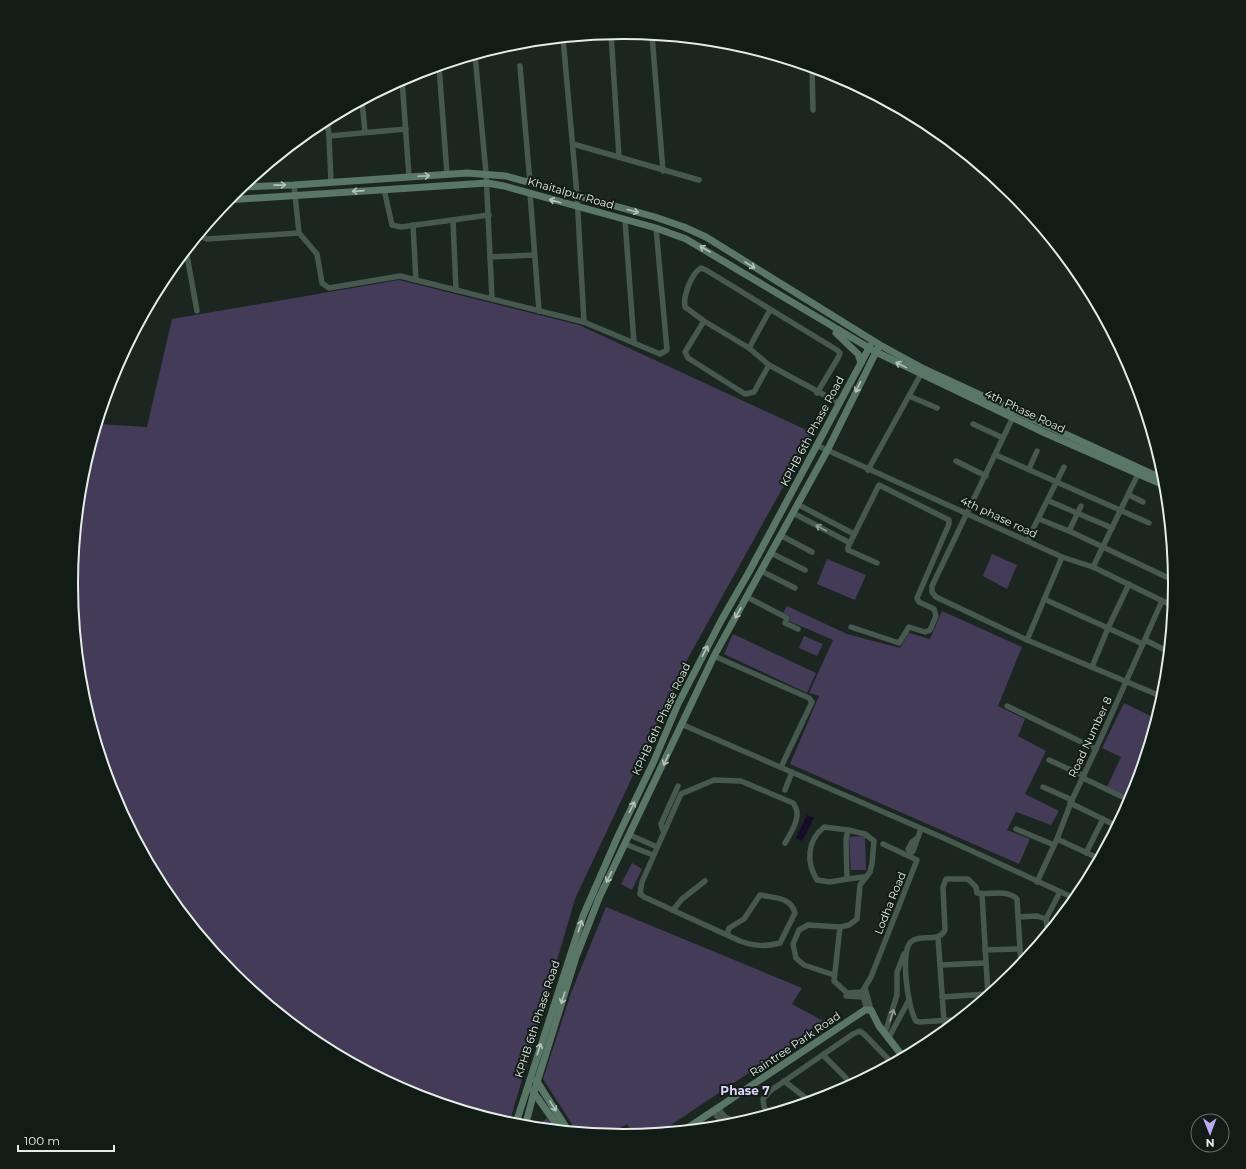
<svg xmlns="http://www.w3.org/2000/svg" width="1246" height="1169" font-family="Montserrat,sans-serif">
	<rect width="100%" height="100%" fill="#1b2620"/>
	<g fill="#443b58">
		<path d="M 399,280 L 579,325 L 813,433 L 688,658 L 575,899 L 509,1124 L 411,1095 L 316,1044 L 232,975 L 163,891 L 112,796 L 81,692 L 71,584 L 81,476 L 97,424 L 147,427 L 172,319 Z"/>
		<path d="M 992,554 L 1017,565 L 1007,589 L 983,576 Z"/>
		<path d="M 827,559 L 866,575 L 855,600 L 817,584 Z"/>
		<path d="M 787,606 L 847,634 L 900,648 L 909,633 L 930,639 L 942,611 L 1022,647 L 998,706 L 1025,719 L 1018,736 L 1046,751 L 1025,794 L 1059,811 L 1051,825 L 1016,812 L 1007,830 L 1030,839 L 1019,864 L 790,764 L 819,696 L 809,693 L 833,640 L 789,621 L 790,616 L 783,613 Z"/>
		<path d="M 733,634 L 816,673 L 807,693 L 724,654 Z"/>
		<path d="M 804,636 L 823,644 L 817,656 L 799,648 Z"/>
		<path d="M 1124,703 L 1157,719 L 1132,798 L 1107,787 L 1121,757 L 1102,748 Z"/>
		<path d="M 865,836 L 866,870 L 851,870 L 849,837 Z"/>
		<path d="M 632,863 L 642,869 L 632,890 L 621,884 Z"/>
		<path d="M 606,907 L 802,988 L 792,1004 L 825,1022 L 659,1133 L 636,1136 L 627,1124 L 607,1135 L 577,1132 L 543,1079 L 571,993 Z"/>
		<path d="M 547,1118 L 555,1130 L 534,1128 Z"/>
	</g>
	<path fill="#170b29" d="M 807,815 L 814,818 L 802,841 L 796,838 Z"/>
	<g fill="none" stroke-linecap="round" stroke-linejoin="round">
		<g stroke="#47584e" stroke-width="5.5">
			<path d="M 611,33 L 619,157"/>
			<path d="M 652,35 L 663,171"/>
			<path d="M 563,38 L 577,195 L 584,322"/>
			<path d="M 475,55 L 486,173 L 492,298"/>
			<path d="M 439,66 L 447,174"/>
			<path d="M 520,66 L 530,183"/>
			<path d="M 812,67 L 813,110"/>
			<path d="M 402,79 L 409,177"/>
			<path d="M 362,101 L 365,132"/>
			<path d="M 327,119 L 329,136 L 406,129"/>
			<path d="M 329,136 L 331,182"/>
			<path d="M 573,144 L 699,180"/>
			<path d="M 251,178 L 252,186"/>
			<path d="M 294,185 L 299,233 L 317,254 L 322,283 L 329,288 L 400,276 L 584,322 L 660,354 L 667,350 L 656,228"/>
			<path d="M 384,189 L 392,225 L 401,227 L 489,215"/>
			<path d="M 530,193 L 539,311"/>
			<path d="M 453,220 L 456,290"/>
			<path d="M 625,220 L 634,343"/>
			<path d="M 413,225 L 416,280"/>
			<path d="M 198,235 L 207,239 L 299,233"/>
			<path d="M 186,250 L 197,311"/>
			<path d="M 490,257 L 534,255"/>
			<path d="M 704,321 L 685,352 L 688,358 L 745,394 L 754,392 L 769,365"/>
			<path d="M 749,348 L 770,310"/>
			<path d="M 817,393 L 838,358 L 840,353 L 837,350 L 706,270 L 701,268 C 691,274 683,296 685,307 L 704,321 L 749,348 L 769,365 L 839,403"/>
			<path d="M 909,396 L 937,408"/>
			<path d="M 1013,417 L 932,586 L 932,592 L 936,597 L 1027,640 L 1163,697"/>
			<path d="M 973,424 L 1003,438"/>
			<path d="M 816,445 L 1062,557 L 1093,567 L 1173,606"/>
			<path d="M 996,455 L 1149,523"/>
			<path d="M 956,461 L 986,476"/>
			<path d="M 1029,469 L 1037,451"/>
			<path d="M 868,470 L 921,374"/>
			<path d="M 1129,495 L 1143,502"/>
			<path d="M 1049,501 L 1112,528"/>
			<path d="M 797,504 L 854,534"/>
			<path d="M 793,513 L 850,543"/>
			<path d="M 1039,519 L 1069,531 L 1175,581"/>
			<path d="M 1069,531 L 1081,506"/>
			<path d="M 780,535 L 812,552"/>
			<path d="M 1027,541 L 1064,467"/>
			<path d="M 771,553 L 805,570"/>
			<path d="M 1093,567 L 1138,474"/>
			<path d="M 761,571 L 795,588"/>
			<path d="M 747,597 L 787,618 L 785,623 L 798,629"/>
			<path d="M 1044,599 L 1143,644"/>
			<path d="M 851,627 L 899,643 L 909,627 L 925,632 L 930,630 L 936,616 L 934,609 L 919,602 L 917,598 L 949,524 L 949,520 L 879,485 L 848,547 L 848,550 L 877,563"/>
			<path d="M 1027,640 L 1062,557"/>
			<path d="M 1145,640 L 1169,652"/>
			<path d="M 714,656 L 809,698 L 812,702 L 781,767"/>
			<path d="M 1092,667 L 1108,628 L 1129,584"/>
			<path d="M 1007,706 L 1096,749"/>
			<path d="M 681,724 L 948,840 L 1076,899"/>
			<path d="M 1049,760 L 1084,776"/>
			<path d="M 1083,778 L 1131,801"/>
			<path d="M 1043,787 L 1072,800"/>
			<path d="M 785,790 L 792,772"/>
			<path d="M 1070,803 L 1117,826"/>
			<path d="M 1016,829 L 1054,845"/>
			<path d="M 663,831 L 661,824 L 678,786"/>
			<path d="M 630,835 L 657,847"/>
			<path d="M 1057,839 L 1100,859"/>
			<path d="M 625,844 L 653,855"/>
			<path d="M 910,852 L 908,849 L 912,842 L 916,839"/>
			<path d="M 1086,853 L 1103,819"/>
			<path d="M 908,855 L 913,851 L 921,829"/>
			<path d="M 847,879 L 830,882 L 817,880 C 806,862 807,841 824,827 L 848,830"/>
			<path d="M 1037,882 L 1057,839 L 1072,800 L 1096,749 L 1162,601"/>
			<path d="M 982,894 L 988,996"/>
			<path d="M 673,910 L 682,899 L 705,881"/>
			<path d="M 1018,917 L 1037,916 L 1046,919 L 1048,934"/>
			<path d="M 1046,919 L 1060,892"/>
			<path d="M 727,935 L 729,928 L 744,919 L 760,895 C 775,898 791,897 795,913 L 780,943 C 765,947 754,946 740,941 L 644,897 L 640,894 L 642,882 L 681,794 L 714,780 L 741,781 L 793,803 C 803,815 792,831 785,843"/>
			<path d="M 938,937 L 944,1021"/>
			<path d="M 985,950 L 1020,949"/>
			<path d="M 940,965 L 985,963"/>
			<path d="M 834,975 L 804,965 L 796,958 L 793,944 L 799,930 L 808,925 L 840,927"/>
			<path d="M 865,988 L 870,1006"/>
			<path d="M 862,992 L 847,993 L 834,981 L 840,927 L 849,925 L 857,919 L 860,885 L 870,872 L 872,864 L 874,841 L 865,834 L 848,830 L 846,839 L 847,879 L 864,877"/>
			<path d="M 846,996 L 863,997"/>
			<path d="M 942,997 L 988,994"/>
			<path d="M 867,1010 L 862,992 L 871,977 L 917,860 L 883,844"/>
			<path d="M 956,1023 L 952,1020 L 920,1022 L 916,1021 C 908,1009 899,949 912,941 C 922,934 939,943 945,930 L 943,887 L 946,879 L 968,879 L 976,887 L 977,893 C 989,895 1008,889 1017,899 L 1021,966"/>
			<path d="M 885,1033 L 897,995 L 897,972 L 904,954"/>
			<path d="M 888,1039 L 909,1000"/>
			<path d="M 823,1055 L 846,1078"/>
			<path d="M 784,1081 L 811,1102"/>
			<path d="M 718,1108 L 725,1117 L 740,1124"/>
			<path d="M 713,1111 L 720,1120 L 732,1126"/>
			<path d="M 769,1115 L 764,1107 L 763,1099 L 770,1091 L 853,1034 L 860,1031 L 865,1035 L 893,1064"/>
			<path d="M 616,1136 L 623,1131 L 627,1137"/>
		</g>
		<g stroke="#5a7667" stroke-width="7">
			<path d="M 241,187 L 294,185 L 467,173 L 506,176 L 655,217 L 684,227 L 706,237 L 880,345 L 924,369 L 1165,480"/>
			<path d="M 227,200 L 487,183 L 504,186 L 656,228 L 686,239 L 876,352 L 1045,433 L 1166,486"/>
			<path d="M 836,333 L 858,354 L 861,363"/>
			<path d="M 536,1080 L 569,1132"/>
			<path d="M 532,1090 L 561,1131"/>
			<path d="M 515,1126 L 583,916 L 618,836 L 654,761 L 678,704 L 722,619 L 749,572 L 870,346"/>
			<path d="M 525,1127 L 534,1092 L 576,957 L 599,898 L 714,656 L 827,451 L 878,348"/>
			<path d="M 683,1131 L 865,1010 L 871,1010 L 879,1026 L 904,1058"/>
		</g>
	</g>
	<defs><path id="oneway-shaft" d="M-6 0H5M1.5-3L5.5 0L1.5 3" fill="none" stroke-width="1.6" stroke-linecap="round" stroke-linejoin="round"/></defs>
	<g stroke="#b4c3bb">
		<use href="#oneway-shaft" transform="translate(424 176) rotate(-3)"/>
		<use href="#oneway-shaft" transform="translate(280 185) rotate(-1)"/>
		<use href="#oneway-shaft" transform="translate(358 191) rotate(176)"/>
		<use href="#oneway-shaft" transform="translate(555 201) rotate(-164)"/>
		<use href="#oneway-shaft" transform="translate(633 211) rotate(15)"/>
		<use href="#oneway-shaft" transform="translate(705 249) rotate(-150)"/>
		<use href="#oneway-shaft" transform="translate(750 265) rotate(32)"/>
		<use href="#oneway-shaft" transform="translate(901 365) rotate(-154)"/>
		<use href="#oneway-shaft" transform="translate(858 387) rotate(116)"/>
		<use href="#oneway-shaft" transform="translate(738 613) rotate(119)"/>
		<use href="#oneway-shaft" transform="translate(705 651) rotate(-63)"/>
		<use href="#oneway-shaft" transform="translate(666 760) rotate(115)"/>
		<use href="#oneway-shaft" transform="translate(632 807) rotate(-64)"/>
		<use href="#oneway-shaft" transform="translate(609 877) rotate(116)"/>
		<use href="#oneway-shaft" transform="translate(580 926) rotate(-72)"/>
		<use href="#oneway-shaft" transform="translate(563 998) rotate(107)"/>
		<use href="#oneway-shaft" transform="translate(539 1049) rotate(-72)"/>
		<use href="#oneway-shaft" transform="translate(553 1106) rotate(58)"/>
	</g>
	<g stroke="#8e9b93">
		<use href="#oneway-shaft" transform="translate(821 528) rotate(-152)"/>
		<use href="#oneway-shaft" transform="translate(892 1015) rotate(-72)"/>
	</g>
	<g text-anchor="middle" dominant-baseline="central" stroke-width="4" stroke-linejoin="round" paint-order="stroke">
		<g font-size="11" fill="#e5ece8" stroke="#121c17">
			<text transform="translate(571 193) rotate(16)">Khaitalpur Road</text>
			<text transform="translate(1025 411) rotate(25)">4th Phase Road</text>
			<text transform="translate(812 431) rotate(-62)">KPHB 6th Phase Road</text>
			<text transform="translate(999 517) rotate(25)">4th phase road</text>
			<text transform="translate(661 719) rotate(-65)">KPHB 6th Phase Road</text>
			<text transform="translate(1090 737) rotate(-65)">Road Number 8</text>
			<text transform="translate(890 903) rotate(-68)">Lodha Road</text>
			<text transform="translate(537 1019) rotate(-72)">KPHB 6th Phase Road</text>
			<text transform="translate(795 1044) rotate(-34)">Raintree Park Road</text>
		</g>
		<g font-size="12" font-weight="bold" fill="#ded2fd" stroke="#121c17">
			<text x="745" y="1090">Phase 7</text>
		</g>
	</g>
	<path d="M0 0H1246V1169H0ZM78 584a545 545 0 1 1 1090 0a545 545 0 1 1-1090 0Z" fill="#121c17" fill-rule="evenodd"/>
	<path fill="none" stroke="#e5ece8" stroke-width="2" d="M78 584a545 545 0 1 1 1090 0a545 545 0 1 1-1090 0Z"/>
	<g transform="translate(1210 1133) rotate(179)"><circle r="19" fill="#121c17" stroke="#666f6b"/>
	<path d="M0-3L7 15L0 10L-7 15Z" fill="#bfa8f4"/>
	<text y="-6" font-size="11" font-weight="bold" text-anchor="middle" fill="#e5ece8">N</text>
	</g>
	<path d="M18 1145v6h96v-6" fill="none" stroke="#e5ece8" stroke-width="2"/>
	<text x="24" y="1145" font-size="12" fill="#e5ece8" stroke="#121c17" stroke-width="3" paint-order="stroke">100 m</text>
</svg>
